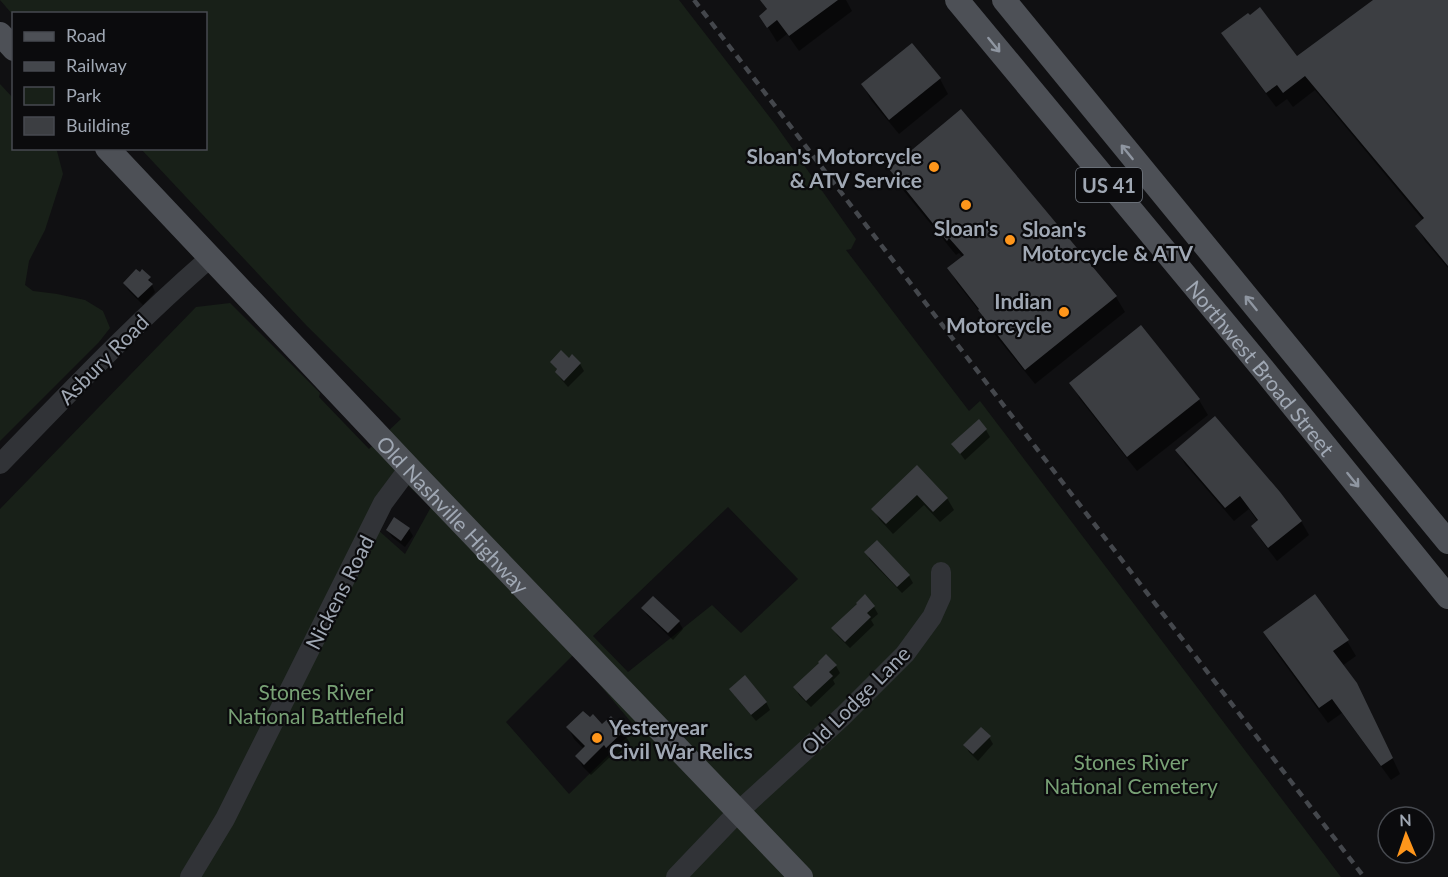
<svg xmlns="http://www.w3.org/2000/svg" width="1448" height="877" font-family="Lato,sans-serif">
	<rect width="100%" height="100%" fill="#101012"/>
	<g fill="#182018" fill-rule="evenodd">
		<path d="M 0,0 L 679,0 L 775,124 L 856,239 L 851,249 L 846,250 L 969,411 L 980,401 L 1341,877 L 0,877 L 0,509 L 196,307 L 230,303 L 320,393 L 319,397 L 369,449 L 401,419 L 307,326 L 141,149 L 206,148 L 206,14 L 14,14 L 13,15 ZM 404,482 L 431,507 L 405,554 L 378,530 ZM 728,507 L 798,579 L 741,633 L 712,605 L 628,672 L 593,636 ZM 574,654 L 636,728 L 569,794 L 506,722 Z"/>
		<path d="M 0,84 L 13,98 L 14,148 L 55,149 L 57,151 L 63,174 L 45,230 L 29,261 L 25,285 L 33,291 L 57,294 L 85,300 L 103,311 L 110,328 L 99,342 L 0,441 Z"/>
	</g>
	<g fill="#0007">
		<path d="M 761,0 L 846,0 L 852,11 L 799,51 L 787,34 L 777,42 L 761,16 L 768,11 Z"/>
		<path d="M 1376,0 L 1448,0 L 1448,268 L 1425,241 L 1417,226 L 1423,220 L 1315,90 L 1293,107 L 1287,99 L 1276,107 L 1232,48 L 1223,33 L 1297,58 Z"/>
		<path d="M 912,45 L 940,79 L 948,94 L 899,134 L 871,100 L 863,85 Z"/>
		<path d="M 961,111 L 1116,297 L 1125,312 L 1035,384 L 988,326 L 980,312 L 957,283 L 949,268 L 963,257 L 959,253 L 956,255 L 899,185 L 891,170 Z"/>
		<path d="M 140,274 L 149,278 L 155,292 L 143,305 L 129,291 L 124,283 Z"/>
		<path d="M 1140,327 L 1199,400 L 1208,415 L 1137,471 L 1080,399 L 1071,383 Z"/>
		<path d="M 569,360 L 580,364 L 584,371 L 568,387 L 561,379 L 556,372 L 558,371 L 552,362 Z"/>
		<path d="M 986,430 L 990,437 L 965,460 L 953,444 Z"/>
		<path d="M 1177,450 L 1301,521 L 1309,535 L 1277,561 L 1261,540 L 1253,526 L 1258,522 L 1249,509 L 1234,521 L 1185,464 Z"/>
		<path d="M 917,467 L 947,498 L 954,510 L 940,522 L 924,505 L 893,534 L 880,520 L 873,509 Z"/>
		<path d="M 409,529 L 413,536 L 405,547 L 392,537 L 387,530 Z"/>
		<path d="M 866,552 L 909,576 L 913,583 L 902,593 L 870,560 Z"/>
		<path d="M 874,607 L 878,614 L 871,620 L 874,625 L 850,648 L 837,635 L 833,628 Z"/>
		<path d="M 643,608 L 679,622 L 683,629 L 673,640 L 647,615 Z"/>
		<path d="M 1265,633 L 1347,641 L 1356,656 L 1342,666 L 1365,700 L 1400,774 L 1391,780 L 1342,713 L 1328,723 L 1273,648 Z"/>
		<path d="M 836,666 L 840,673 L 833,680 L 835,684 L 811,707 L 799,695 L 795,687 Z"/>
		<path d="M 735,696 L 766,702 L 770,710 L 756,721 Z"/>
		<path d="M 590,720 L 602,726 L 623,732 L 630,743 L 613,758 L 611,756 L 591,775 L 583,767 L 577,756 L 584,749 L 574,739 L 568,727 Z"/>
		<path d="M 989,737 L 993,744 L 978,761 L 969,752 L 965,745 Z"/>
	</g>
	<g fill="#3c3e42">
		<path d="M 760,0 L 838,0 L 789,36 L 777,20 L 767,28 L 759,16 L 767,9 Z"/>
		<path d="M 1373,0 L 1448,0 L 1448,266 L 1415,226 L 1424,218 L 1305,76 L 1283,93 L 1277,85 L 1266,93 L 1221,33 L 1248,13 L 1250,15 L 1260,7 L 1297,56 Z"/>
		<path d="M 912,43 L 941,78 L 889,120 L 861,84 Z"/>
		<path d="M 961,109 L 1117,296 L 1025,370 L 978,310 L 979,309 L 947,268 L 964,255 L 949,238 L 947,241 L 889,169 Z"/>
		<path d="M 136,269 L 140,272 L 142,269 L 151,277 L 148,280 L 153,284 L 138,298 L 123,283 Z"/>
		<path d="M 1141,325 L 1200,399 L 1127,457 L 1069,383 Z"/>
		<path d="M 561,350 L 569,358 L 572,354 L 581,363 L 564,381 L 555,372 L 557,369 L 550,362 Z"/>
		<path d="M 1215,416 L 1280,492 L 1302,521 L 1268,548 L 1251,526 L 1258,520 L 1240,496 L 1225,508 L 1175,450 Z"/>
		<path d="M 979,419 L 987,429 L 960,454 L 951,444 Z"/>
		<path d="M 917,465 L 948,498 L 933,512 L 917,495 L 886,524 L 871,509 Z"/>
		<path d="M 394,517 L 410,528 L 401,541 L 386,530 Z"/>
		<path d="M 877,540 L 910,575 L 897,587 L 864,552 Z"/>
		<path d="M 865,594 L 875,606 L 867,613 L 871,617 L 845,642 L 831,628 L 857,604 L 856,603 Z"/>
		<path d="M 1315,594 L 1349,640 L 1333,651 L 1357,683 L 1393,758 L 1381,766 L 1332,699 L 1319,708 L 1263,632 Z"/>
		<path d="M 653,596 L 680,621 L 668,633 L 641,608 Z"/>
		<path d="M 826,654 L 837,665 L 829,672 L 833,676 L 806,701 L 793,687 L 819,663 L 818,662 Z"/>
		<path d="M 745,675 L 767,702 L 751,715 L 729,689 Z"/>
		<path d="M 583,711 L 590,717 L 593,714 L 602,724 L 611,716 L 624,731 L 606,748 L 604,745 L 584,765 L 575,756 L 585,746 L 566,727 Z"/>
		<path d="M 981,727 L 991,736 L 973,754 L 963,745 Z"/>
	</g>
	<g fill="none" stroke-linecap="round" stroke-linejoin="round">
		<g stroke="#313337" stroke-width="20">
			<path d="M 0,464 C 68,394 136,322 210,258"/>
			<path d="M 190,877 L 225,819 L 383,503 L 409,468"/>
			<path d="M 676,877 L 739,811 L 843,716 L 905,654 L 932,617 L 941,597 L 941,572"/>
		</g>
		<g stroke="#4d5056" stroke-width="24">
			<path id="s1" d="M 957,0 L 1263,369 L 1448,597"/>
			<path d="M 1004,0 L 1448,542"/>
			<path d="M 0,34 L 14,49"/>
			<path id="s2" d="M 107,148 L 409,468 L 801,877"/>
		</g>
		<path stroke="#44474c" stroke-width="4.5" stroke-dasharray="8 6" stroke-linecap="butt" d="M 694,0 L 1364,877"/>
	</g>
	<defs><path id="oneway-shaft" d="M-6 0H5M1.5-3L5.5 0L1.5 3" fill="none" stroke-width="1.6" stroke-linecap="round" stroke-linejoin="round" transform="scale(1.5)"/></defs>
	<g stroke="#8f96a1">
		<use href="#oneway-shaft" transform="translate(994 45) rotate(51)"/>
		<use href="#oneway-shaft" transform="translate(1127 152) rotate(-129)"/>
		<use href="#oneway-shaft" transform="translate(1251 303) rotate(-129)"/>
		<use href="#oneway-shaft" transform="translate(1353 480) rotate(51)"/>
	</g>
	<g fill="#ff961b" stroke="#0b0b0d" stroke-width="2">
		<circle cx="934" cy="167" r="6"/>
		<circle cx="966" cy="205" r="6"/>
		<circle cx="1010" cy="240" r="6"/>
		<circle cx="1064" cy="312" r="6"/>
		<circle cx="597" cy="738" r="6"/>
	</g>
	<g text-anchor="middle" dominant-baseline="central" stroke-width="4.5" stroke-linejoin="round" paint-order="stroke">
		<rect fill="#0b0b0d" stroke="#737982" stroke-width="1.5" x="1076" y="168" width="66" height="34" rx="4.5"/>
		<g font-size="20" font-weight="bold" fill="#a0a8b4">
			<text x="1109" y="185">US 41</text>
		</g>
		<g font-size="21" font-weight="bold" fill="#a0a8b4" stroke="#0b0b0d" text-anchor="end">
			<text x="922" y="155">Sloan's Motorcycle<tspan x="922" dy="24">&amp; ATV Service</tspan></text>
			<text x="966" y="227" text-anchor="middle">Sloan's</text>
			<text x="1022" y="228" text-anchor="start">Sloan's<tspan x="1022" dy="24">Motorcycle &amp; ATV</tspan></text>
			<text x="1052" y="300">Indian<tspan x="1052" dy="24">Motorcycle</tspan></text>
			<text x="609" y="726" text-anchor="start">Yesteryear<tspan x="609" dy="24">Civil War Relics</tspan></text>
		</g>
		<g font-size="21" fill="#a0a8b4" stroke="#0b0b0d">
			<text transform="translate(103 359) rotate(-45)">Asbury Road</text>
			<text stroke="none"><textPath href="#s1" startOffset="477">Northwest Broad Street</textPath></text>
			<text stroke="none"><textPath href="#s2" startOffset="504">Old Nashville Highway</textPath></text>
			<text transform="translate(339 592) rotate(-63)">Nickens Road</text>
			<text transform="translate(855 700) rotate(-45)">Old Lodge Lane</text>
		</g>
		<g font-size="21" fill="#78a175" stroke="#0b0b0d">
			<text x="316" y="691">Stones River<tspan x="316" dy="24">National Battlefield</tspan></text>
			<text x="1131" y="761">Stones River<tspan x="1131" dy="24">National Cemetery</tspan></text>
		</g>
	</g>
	<rect x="12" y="12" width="195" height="138" fill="#0b0b0d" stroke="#474a50" stroke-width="1.5"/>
	<rect x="24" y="32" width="30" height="9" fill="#4d5056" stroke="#474a50" stroke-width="1.5"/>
	<text x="66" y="42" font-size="18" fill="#a0a8b4">Road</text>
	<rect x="24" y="62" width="30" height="9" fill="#44474c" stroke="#474a50" stroke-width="1.5"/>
	<text x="66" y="72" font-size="18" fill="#a0a8b4">Railway</text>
	<rect x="24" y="87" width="30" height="18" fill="#182018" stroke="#474a50" stroke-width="1.5"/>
	<text x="66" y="102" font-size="18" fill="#a0a8b4">Park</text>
	<rect x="24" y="117" width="30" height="18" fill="#3c3e42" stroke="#474a50" stroke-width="1.5"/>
	<text x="66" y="132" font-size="18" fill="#a0a8b4">Building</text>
	<g transform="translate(1406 835) rotate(358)"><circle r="28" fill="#0b0b0d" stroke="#474a50" stroke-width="1.5"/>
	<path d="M0-4.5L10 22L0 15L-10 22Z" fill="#ff961b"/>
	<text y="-9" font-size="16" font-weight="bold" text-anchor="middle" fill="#a0a8b4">N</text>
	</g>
</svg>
